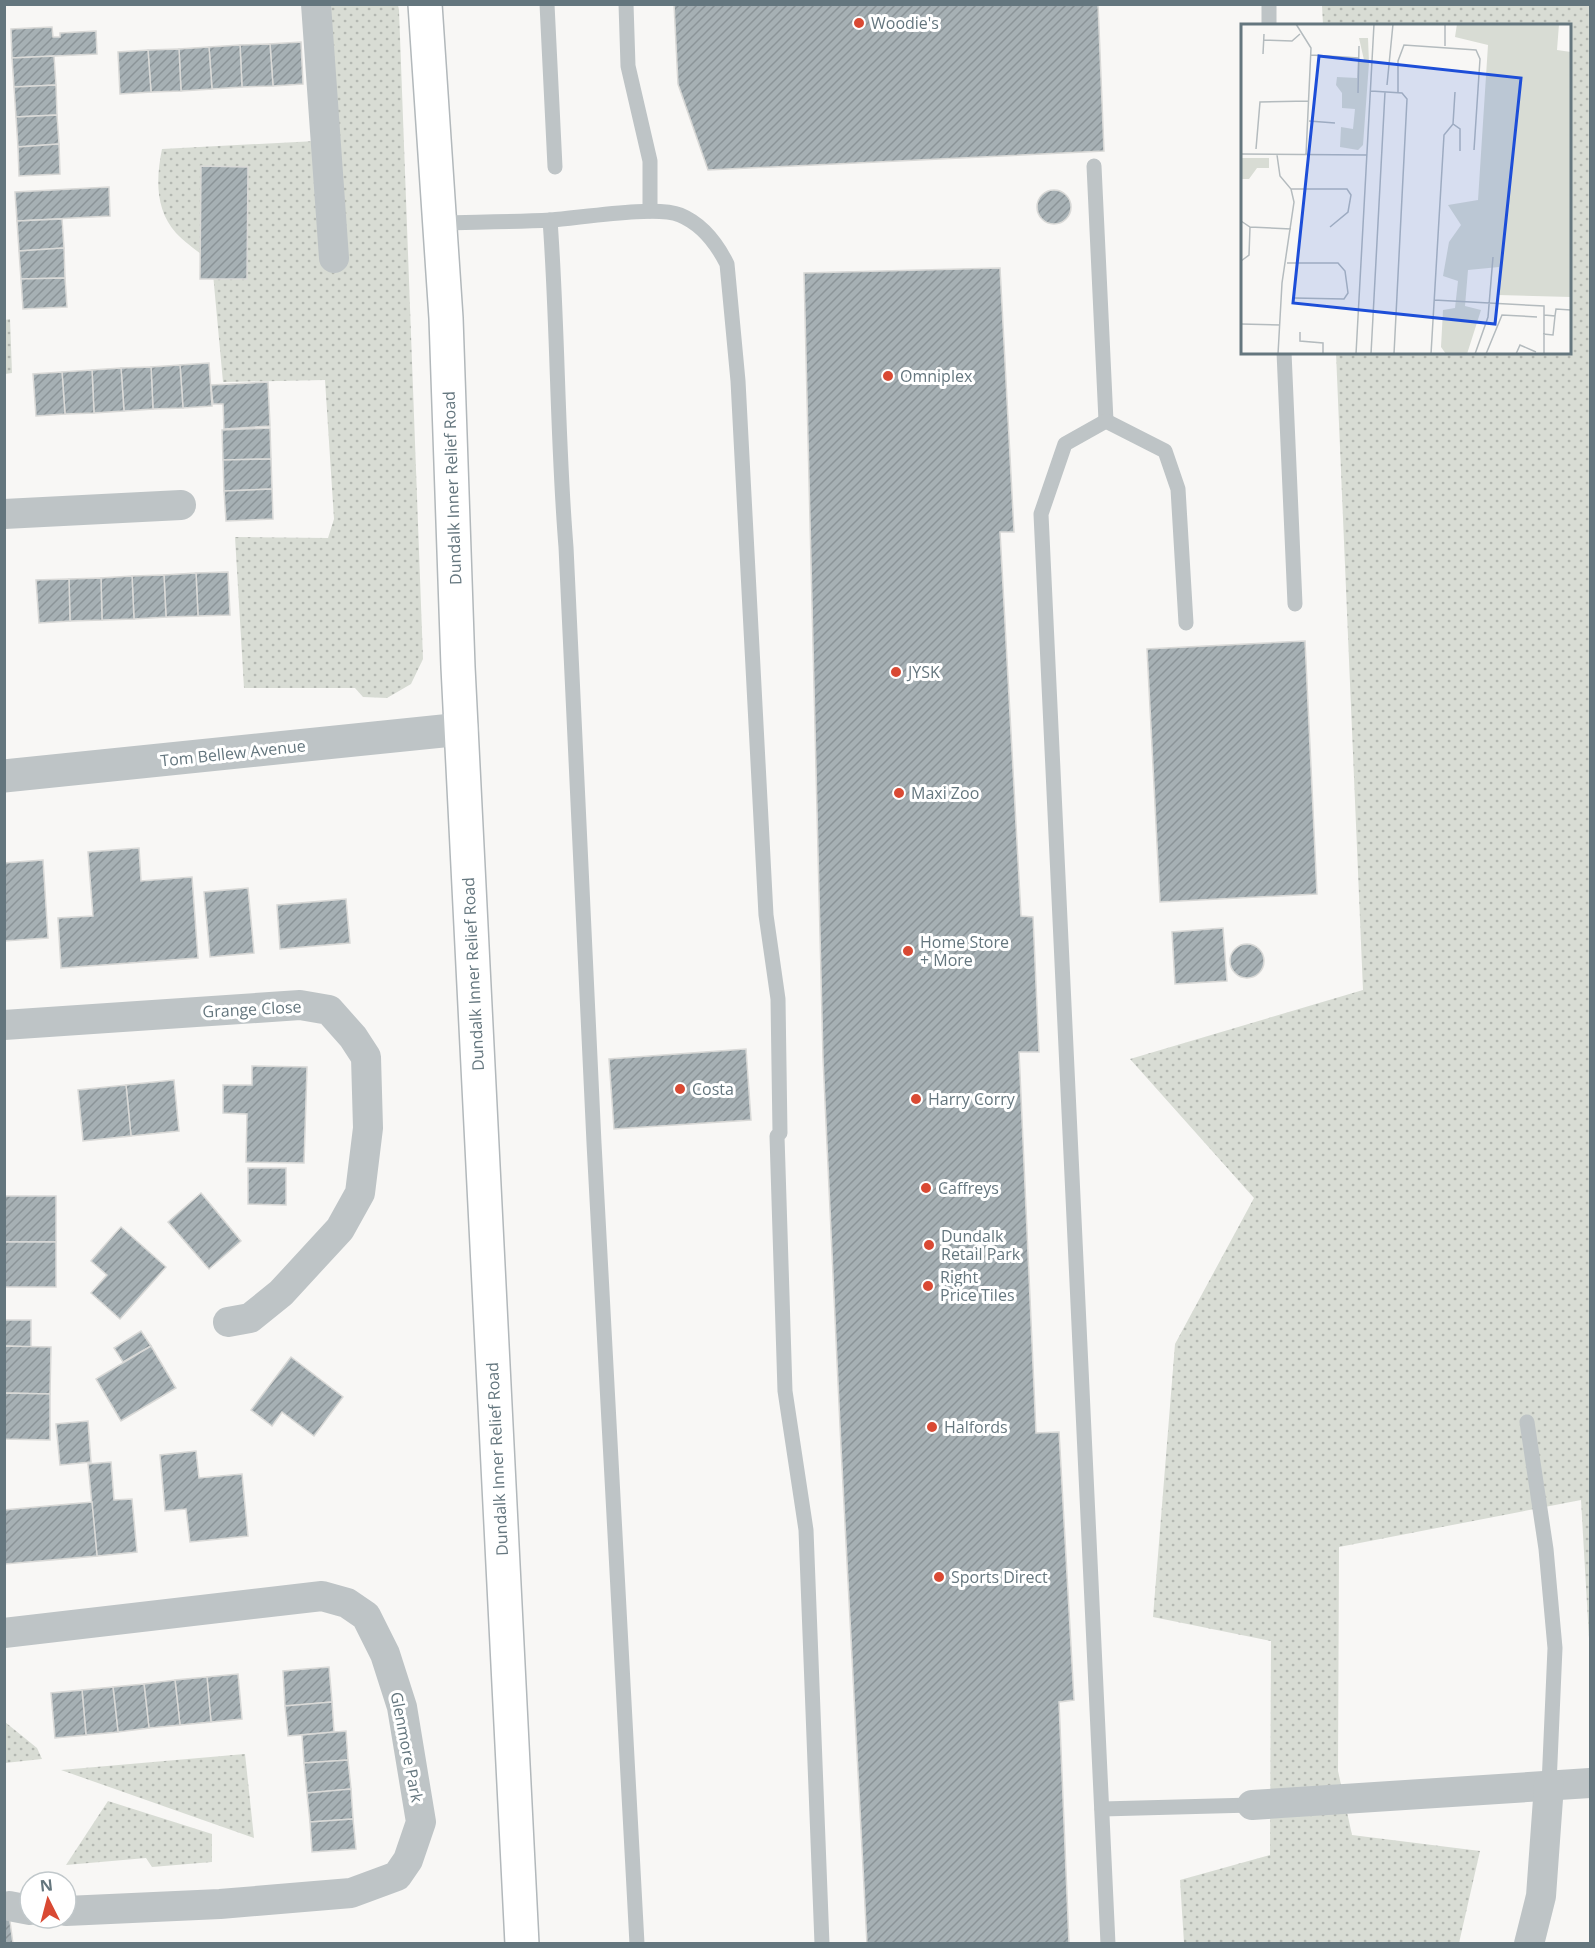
<svg xmlns="http://www.w3.org/2000/svg" width="1595" height="1948" font-family="'Open Sans',sans-serif">
	<defs>
		<pattern id="grass-dots" width="8" height="8" patternUnits="userSpaceOnUse" patternTransform="scale(1.5)"><rect width="8" height="8" fill="#d8dcd4"/><path d="M2 2h.1M6 6h.1" fill="none" stroke="#b3b7b1" stroke-width="1.8" stroke-linecap="round"/></pattern>
		<pattern id="building-hatch" width="6" height="6" patternUnits="userSpaceOnUse" patternTransform="scale(1.5)"><rect width="6" height="6" fill="#a6b0b4"/><path d="M-1 1l2-2M0 6l6-6M5 7l2-2" fill="none" stroke="#8b9498"/></pattern>
	</defs>
	<rect width="100%" height="100%" fill="#f8f7f5"/>
	<g fill="url(#grass-dots)">
		<path d="M 310,5 L 398,5 L 399,10 L 423,659 L 411,684 L 387,698 L 363,697 L 355,688 L 244,688 L 235,537 L 328,538 L 334,519 L 325,380 L 223,382 L 212,263 C 201,253 186,244 176,233 C 155,209 156,179 162,149 L 316,141 Z"/>
		<path d="M 1322,5 L 1590,5 L 1590,1656 L 1581,1500 L 1339,1547 L 1338,1771 L 1352,1835 L 1480,1851 L 1459,1943 L 1184,1943 L 1180,1880 L 1270,1855 L 1271,1641 L 1153,1617 L 1175,1344 L 1254,1198 L 1130,1059 L 1363,990 L 1336,353 L 1570,352 L 1570,26 L 1323,25 Z"/>
		<path d="M 10,319 L 12,373 L 5,374 L 5,320 Z"/>
		<path d="M 5,1722 L 37,1748 L 42,1759 L 5,1763 Z"/>
		<path d="M 245,1754 L 254,1838 L 61,1770 Z"/>
		<path d="M 108,1801 L 212,1834 L 212,1862 L 152,1867 L 146,1858 L 66,1865 Z"/>
	</g>
	<g fill="url(#building-hatch)" stroke="#d9d9d7" stroke-width="1.5">
		<path d="M 674,4 L 1098,4 L 1104,151 L 708,170 L 678,84 Z"/>
		<path d="M 52,27 L 53,37 L 60,37 L 60,33 L 96,31 L 97,54 L 12,58 L 11,29 Z"/>
		<path d="M 301,42 L 303,84 L 273,86 L 270,44 Z"/>
		<path d="M 270,44 L 273,86 L 242,87 L 240,45 Z"/>
		<path d="M 240,45 L 242,87 L 212,89 L 209,47 Z"/>
		<path d="M 209,47 L 212,89 L 181,91 L 179,49 Z"/>
		<path d="M 179,49 L 181,91 L 151,92 L 148,50 Z"/>
		<path d="M 148,50 L 151,92 L 120,94 L 118,52 Z"/>
		<path d="M 54,56 L 56,85 L 14,87 L 12,58 Z"/>
		<path d="M 56,85 L 57,115 L 16,117 L 14,87 Z"/>
		<path d="M 57,115 L 59,144 L 18,147 L 16,117 Z"/>
		<path d="M 59,144 L 60,174 L 19,176 L 18,147 Z"/>
		<path d="M 201,166 L 248,167 L 247,279 L 200,279 Z"/>
		<path d="M 109,187 L 110,216 L 17,221 L 15,192 Z"/>
		<circle cx="1054" cy="207" r="17"/>
		<path d="M 62,219 L 64,248 L 19,251 L 17,221 Z"/>
		<path d="M 64,248 L 65,278 L 21,279 L 19,251 Z"/>
		<path d="M 1000,268 L 1014,532 L 1000,532 L 1021,916 L 1033,917 L 1039,1052 L 1019,1052 L 1036,1433 L 1059,1432 L 1074,1700 L 1059,1702 L 1069,1944 L 867,1944 L 841,1447 L 823,1058 L 804,273 Z"/>
		<path d="M 65,278 L 67,307 L 23,309 L 21,279 Z"/>
		<path d="M 209,363 L 212,406 L 183,408 L 180,365 Z"/>
		<path d="M 180,365 L 183,408 L 153,409 L 151,367 Z"/>
		<path d="M 151,367 L 153,409 L 124,411 L 121,368 Z"/>
		<path d="M 121,368 L 124,411 L 94,413 L 92,370 Z"/>
		<path d="M 92,370 L 94,413 L 65,414 L 62,372 Z"/>
		<path d="M 62,372 L 65,414 L 36,416 L 33,374 Z"/>
		<path d="M 268,382 L 270,426 L 224,429 L 223,404 L 213,404 L 211,385 Z"/>
		<path d="M 270,428 L 271,459 L 223,460 L 222,430 Z"/>
		<path d="M 271,459 L 272,489 L 224,491 L 223,460 Z"/>
		<path d="M 272,489 L 273,519 L 226,521 L 224,491 Z"/>
		<path d="M 228,572 L 230,615 L 198,616 L 196,573 Z"/>
		<path d="M 196,573 L 198,616 L 166,617 L 164,575 Z"/>
		<path d="M 164,575 L 166,617 L 134,619 L 132,576 Z"/>
		<path d="M 132,576 L 134,619 L 102,620 L 101,578 Z"/>
		<path d="M 101,578 L 102,620 L 70,621 L 69,579 Z"/>
		<path d="M 69,579 L 70,621 L 39,623 L 36,580 Z"/>
		<path d="M 1305,641 L 1317,894 L 1160,902 L 1147,649 Z"/>
		<path d="M 139,848 L 141,881 L 192,877 L 198,958 L 61,968 L 58,918 L 93,916 L 88,852 Z"/>
		<path d="M 43,860 L 48,938 L 4,941 L 4,863 Z"/>
		<path d="M 248,888 L 254,953 L 210,957 L 204,892 Z"/>
		<path d="M 346,899 L 350,943 L 280,949 L 277,905 Z"/>
		<path d="M 1223,928 L 1227,981 L 1175,984 L 1172,932 Z"/>
		<circle cx="1247" cy="961" r="17"/>
		<path d="M 746,1049 L 751,1120 L 614,1129 L 609,1059 Z"/>
		<path d="M 252,1066 L 307,1067 L 304,1163 L 246,1162 L 247,1114 L 223,1113 L 223,1085 L 252,1085 Z"/>
		<path d="M 174,1080 L 179,1131 L 131,1136 L 126,1085 Z"/>
		<path d="M 126,1085 L 131,1136 L 83,1141 L 78,1090 Z"/>
		<path d="M 248,1168 L 286,1168 L 286,1205 L 248,1204 Z"/>
		<path d="M 201,1193 L 241,1241 L 209,1269 L 168,1222 Z"/>
		<rect x="4" y="1196" width="52" height="46"/>
		<path d="M 121,1227 L 166,1267 L 120,1319 L 91,1293 L 107,1275 L 91,1261 Z"/>
		<rect x="4" y="1242" width="52" height="45"/>
		<path d="M 4,1320 L 31,1320 L 31,1347 L 4,1346 Z"/>
		<path d="M 141,1331 L 151,1346 L 123,1362 L 114,1348 Z"/>
		<path d="M 4,1346 L 51,1347 L 50,1394 L 4,1393 Z"/>
		<path d="M 151,1346 L 176,1388 L 121,1421 L 96,1379 Z"/>
		<path d="M 291,1357 L 343,1397 L 314,1436 L 282,1412 L 272,1426 L 251,1410 Z"/>
		<path d="M 4,1393 L 50,1394 L 50,1440 L 4,1439 Z"/>
		<path d="M 88,1421 L 91,1462 L 60,1465 L 56,1424 Z"/>
		<path d="M 196,1451 L 199,1478 L 242,1474 L 248,1536 L 190,1542 L 186,1509 L 165,1511 L 160,1455 Z"/>
		<path d="M 111,1462 L 114,1500 L 132,1499 L 137,1552 L 97,1556 L 88,1464 Z"/>
		<path d="M 92,1502 L 97,1556 L 5,1564 L 4,1510 Z"/>
		<path d="M 329,1667 L 332,1702 L 285,1706 L 283,1671 Z"/>
		<path d="M 238,1674 L 242,1719 L 211,1722 L 207,1677 Z"/>
		<path d="M 207,1677 L 211,1722 L 180,1725 L 175,1680 Z"/>
		<path d="M 175,1680 L 180,1725 L 149,1728 L 144,1684 Z"/>
		<path d="M 144,1684 L 149,1728 L 118,1732 L 113,1687 Z"/>
		<path d="M 113,1687 L 118,1732 L 86,1735 L 82,1690 Z"/>
		<path d="M 82,1690 L 86,1735 L 55,1738 L 51,1693 Z"/>
		<path d="M 332,1702 L 334,1732 L 288,1736 L 285,1706 Z"/>
		<path d="M 346,1731 L 348,1760 L 304,1763 L 302,1735 Z"/>
		<path d="M 348,1760 L 351,1789 L 307,1793 L 304,1763 Z"/>
		<path d="M 351,1789 L 353,1819 L 310,1822 L 307,1793 Z"/>
		<path d="M 353,1819 L 356,1849 L 312,1852 L 310,1822 Z"/>
		<path d="M 4,1914 L 9,1914 L 13,1944 L 4,1944 Z"/>
	</g>
	<g fill="none" stroke-linecap="round" stroke-linejoin="round">
		<g stroke="#b2b8bb" stroke-width="36">
			<path id="primary" d="M 425,4 L 446,318 L 458,667 L 522,1944"/>
		</g>
		<g stroke="#bec4c6" stroke-width="15">
			<path d="M 547,4 L 555,167"/>
			<path d="M 626,4 L 628,66 L 650,161 L 650,211"/>
			<path d="M 1269,4 L 1269,26"/>
			<path d="M 1094,166 L 1106,421"/>
			<path d="M 550,220 C 558,329 557,438 566,547 L 594,1143 L 637,1944"/>
			<path d="M 440,223 C 477,222 514,222 551,220 C 580,218 656,205 680,215 C 702,224 717,244 727,264 L 738,381 L 766,915 L 778,999 L 780,1133 L 777,1136 L 785,1391 L 806,1530 L 822,1944"/>
			<path d="M 1284,352 L 1295,604"/>
			<path d="M 1527,1422 L 1546,1549 L 1555,1648 L 1549,1785"/>
			<path d="M 1102,1809 L 1252,1805"/>
			<path d="M 1108,1944 L 1041,514 L 1065,444 L 1106,421 L 1165,451 L 1178,489 L 1186,623"/>
		</g>
		<g stroke="#bec4c6" stroke-width="30">
			<path d="M 316,4 L 334,258"/>
			<path d="M 4,514 L 181,505"/>
			<path d="M 4,1025 L 300,1005 L 329,1010 L 353,1037 L 366,1057 L 368,1128 L 360,1193 L 340,1229 L 281,1293 L 250,1318 L 228,1322"/>
			<path d="M 4,1633 L 322,1596 L 347,1603 L 366,1616 L 385,1654 L 402,1707 L 421,1822 L 408,1860 L 397,1876 L 351,1893 L 220,1904 L 66,1911"/>
			<path d="M 1252,1805 L 1590,1783"/>
			<path d="M 9,1906 L 30,1910"/>
			<path d="M 1529,1944 L 1541,1896 L 1549,1785"/>
		</g>
		<path stroke="#bec4c6" stroke-width="33" d="M 4,776 L 462,729"/>
		<use href="#primary" stroke="#fff" stroke-width="33"/>
	</g>
	<g fill="#d94933" stroke="#fff" stroke-width="2">
		<circle cx="859" cy="23" r="6"/>
		<circle cx="888" cy="376" r="6"/>
		<circle cx="896" cy="672" r="6"/>
		<circle cx="899" cy="793" r="6"/>
		<circle cx="908" cy="951" r="6"/>
		<circle cx="680" cy="1089" r="6"/>
		<circle cx="916" cy="1099" r="6"/>
		<circle cx="926" cy="1188" r="6"/>
		<circle cx="929" cy="1245" r="6"/>
		<circle cx="928" cy="1286" r="6"/>
		<circle cx="932" cy="1427" r="6"/>
		<circle cx="939" cy="1577" r="6"/>
	</g>
	<g text-anchor="middle" dominant-baseline="central" stroke-width="6" stroke-linejoin="round" paint-order="stroke">
		<g font-size="16" fill="#64767e" stroke="#fff" text-anchor="start">
			<text x="871" y="23">Woodie's</text>
			<text x="900" y="376">Omniplex</text>
			<text x="908" y="672">JYSK</text>
			<text x="911" y="793">Maxi Zoo</text>
			<text x="920" y="942">Home Store<tspan x="920" dy="18">+ More</tspan></text>
			<text x="692" y="1089">Costa</text>
			<text x="928" y="1099">Harry Corry</text>
			<text x="938" y="1188">Caffreys</text>
			<text x="941" y="1236">Dundalk<tspan x="941" dy="18">Retail Park</tspan></text>
			<text x="940" y="1277">Right<tspan x="940" dy="18">Price Tiles</tspan></text>
			<text x="944" y="1427">Halfords</text>
			<text x="951" y="1577">Sports Direct</text>
		</g>
		<g font-size="16" fill="#64767e" stroke="#fff">
			<text transform="translate(452 488) rotate(-92)">Dundalk Inner Relief Road</text>
			<text transform="translate(233 753) rotate(-6)">Tom Bellew Avenue</text>
			<text transform="translate(473 974) rotate(-93)">Dundalk Inner Relief Road</text>
			<text transform="translate(252 1009) rotate(-3)">Grange Close</text>
			<text transform="translate(497 1459) rotate(-93)">Dundalk Inner Relief Road</text>
			<text transform="translate(407 1747) rotate(79)">Glenmore Park</text>
		</g>
	</g>
	<g transform="translate(1241 24)">
		<rect width="330" height="330" fill="#f8f7f5"/>
		<path d="M 216,0 L 318,0 L 316,26 L 330,28 L 330,273 L 257,271 L 258,243 L 227,246 L 224,282 L 240,286 L 226,330 L 205,330 L 200,323 L 202,286 L 214,284 L 217,257 L 202,252 L 208,218 L 220,201 L 207,181 L 237,176 L 247,21 L 214,13 ZM 118,14 L 127,14 L 128,39 L 122,121 L 117,126 L 99,123 L 100,103 L 112,105 L 114,85 L 101,84 L 101,69 L 95,61 L 96,53 L 116,54 L 117,36 L 123,36 ZM 0,134 L 28,134 L 28,144 L 16,144 L 8,155 L 0,155 Z" fill="#d8dcd4"/>
		<path fill="none" stroke="#b4bbbe" stroke-width="1.5" d="M 55,0 L 70,24 L 65,131M 22,16 L 51,17 L 59,10M 204,22 L 204,0M 22,30 L 23,10M 70,31 L 118,34M 146,61 L 152,0M 130,67 L 161,69 L 166,75 L 153,330M 157,68 L 157,37 L 163,21 L 235,26 L 239,35 L 233,126M 117,69 L 118,22M 68,97 L 94,99M 212,100 L 214,68M 15,125 L 19,78 L 68,77M 0,130 L 126,131M 36,131 L 39,152 L 50,165 L 53,178 L 41,259 L 37,330M 50,165 L 106,165 L 110,171 L 107,188 L 89,203M 0,197 L 9,203 L 50,205M 0,237 L 8,231 L 9,203M 46,239 L 97,239 L 104,247 L 107,269 L 103,275 L 53,274M 193,276 L 303,282 L 303,330M 314,292 L 315,285 L 330,286M 0,300 L 39,301M 59,308 L 59,317 L 82,319 L 82,330M 302,310 L 312,311 L 314,292 L 303,291M 115,330 L 133,0M 130,330 L 144,68M 190,330 L 203,111 L 212,100 L 219,105 L 219,127M 234,330 L 247,293 L 252,233M 245,330 L 261,291 L 296,293M 275,330 L 279,321 L 295,328"/>
		<path fill="#1d4ed8" fill-opacity="0.15" stroke="#1d4ed8" stroke-width="3" d="M 78,32 L 280,54 L 254,300 L 52,279 Z"/>
		<rect width="330" height="330" fill="none" stroke="#64767e" stroke-width="3"/>
	</g>
	<rect width="1595" height="1948" fill="none" stroke="#64767e" stroke-width="12"/>
	<g transform="translate(48 1900) rotate(354)"><circle r="28" fill="#ffffff" stroke="#c1c8cb" stroke-width="1.5"/>
	<path d="M0-4.5L10 22L0 15L-10 22Z" fill="#d94933"/>
	<text y="-9" font-size="16" font-weight="bold" text-anchor="middle" fill="#64767e">N</text>
	</g>
</svg>
